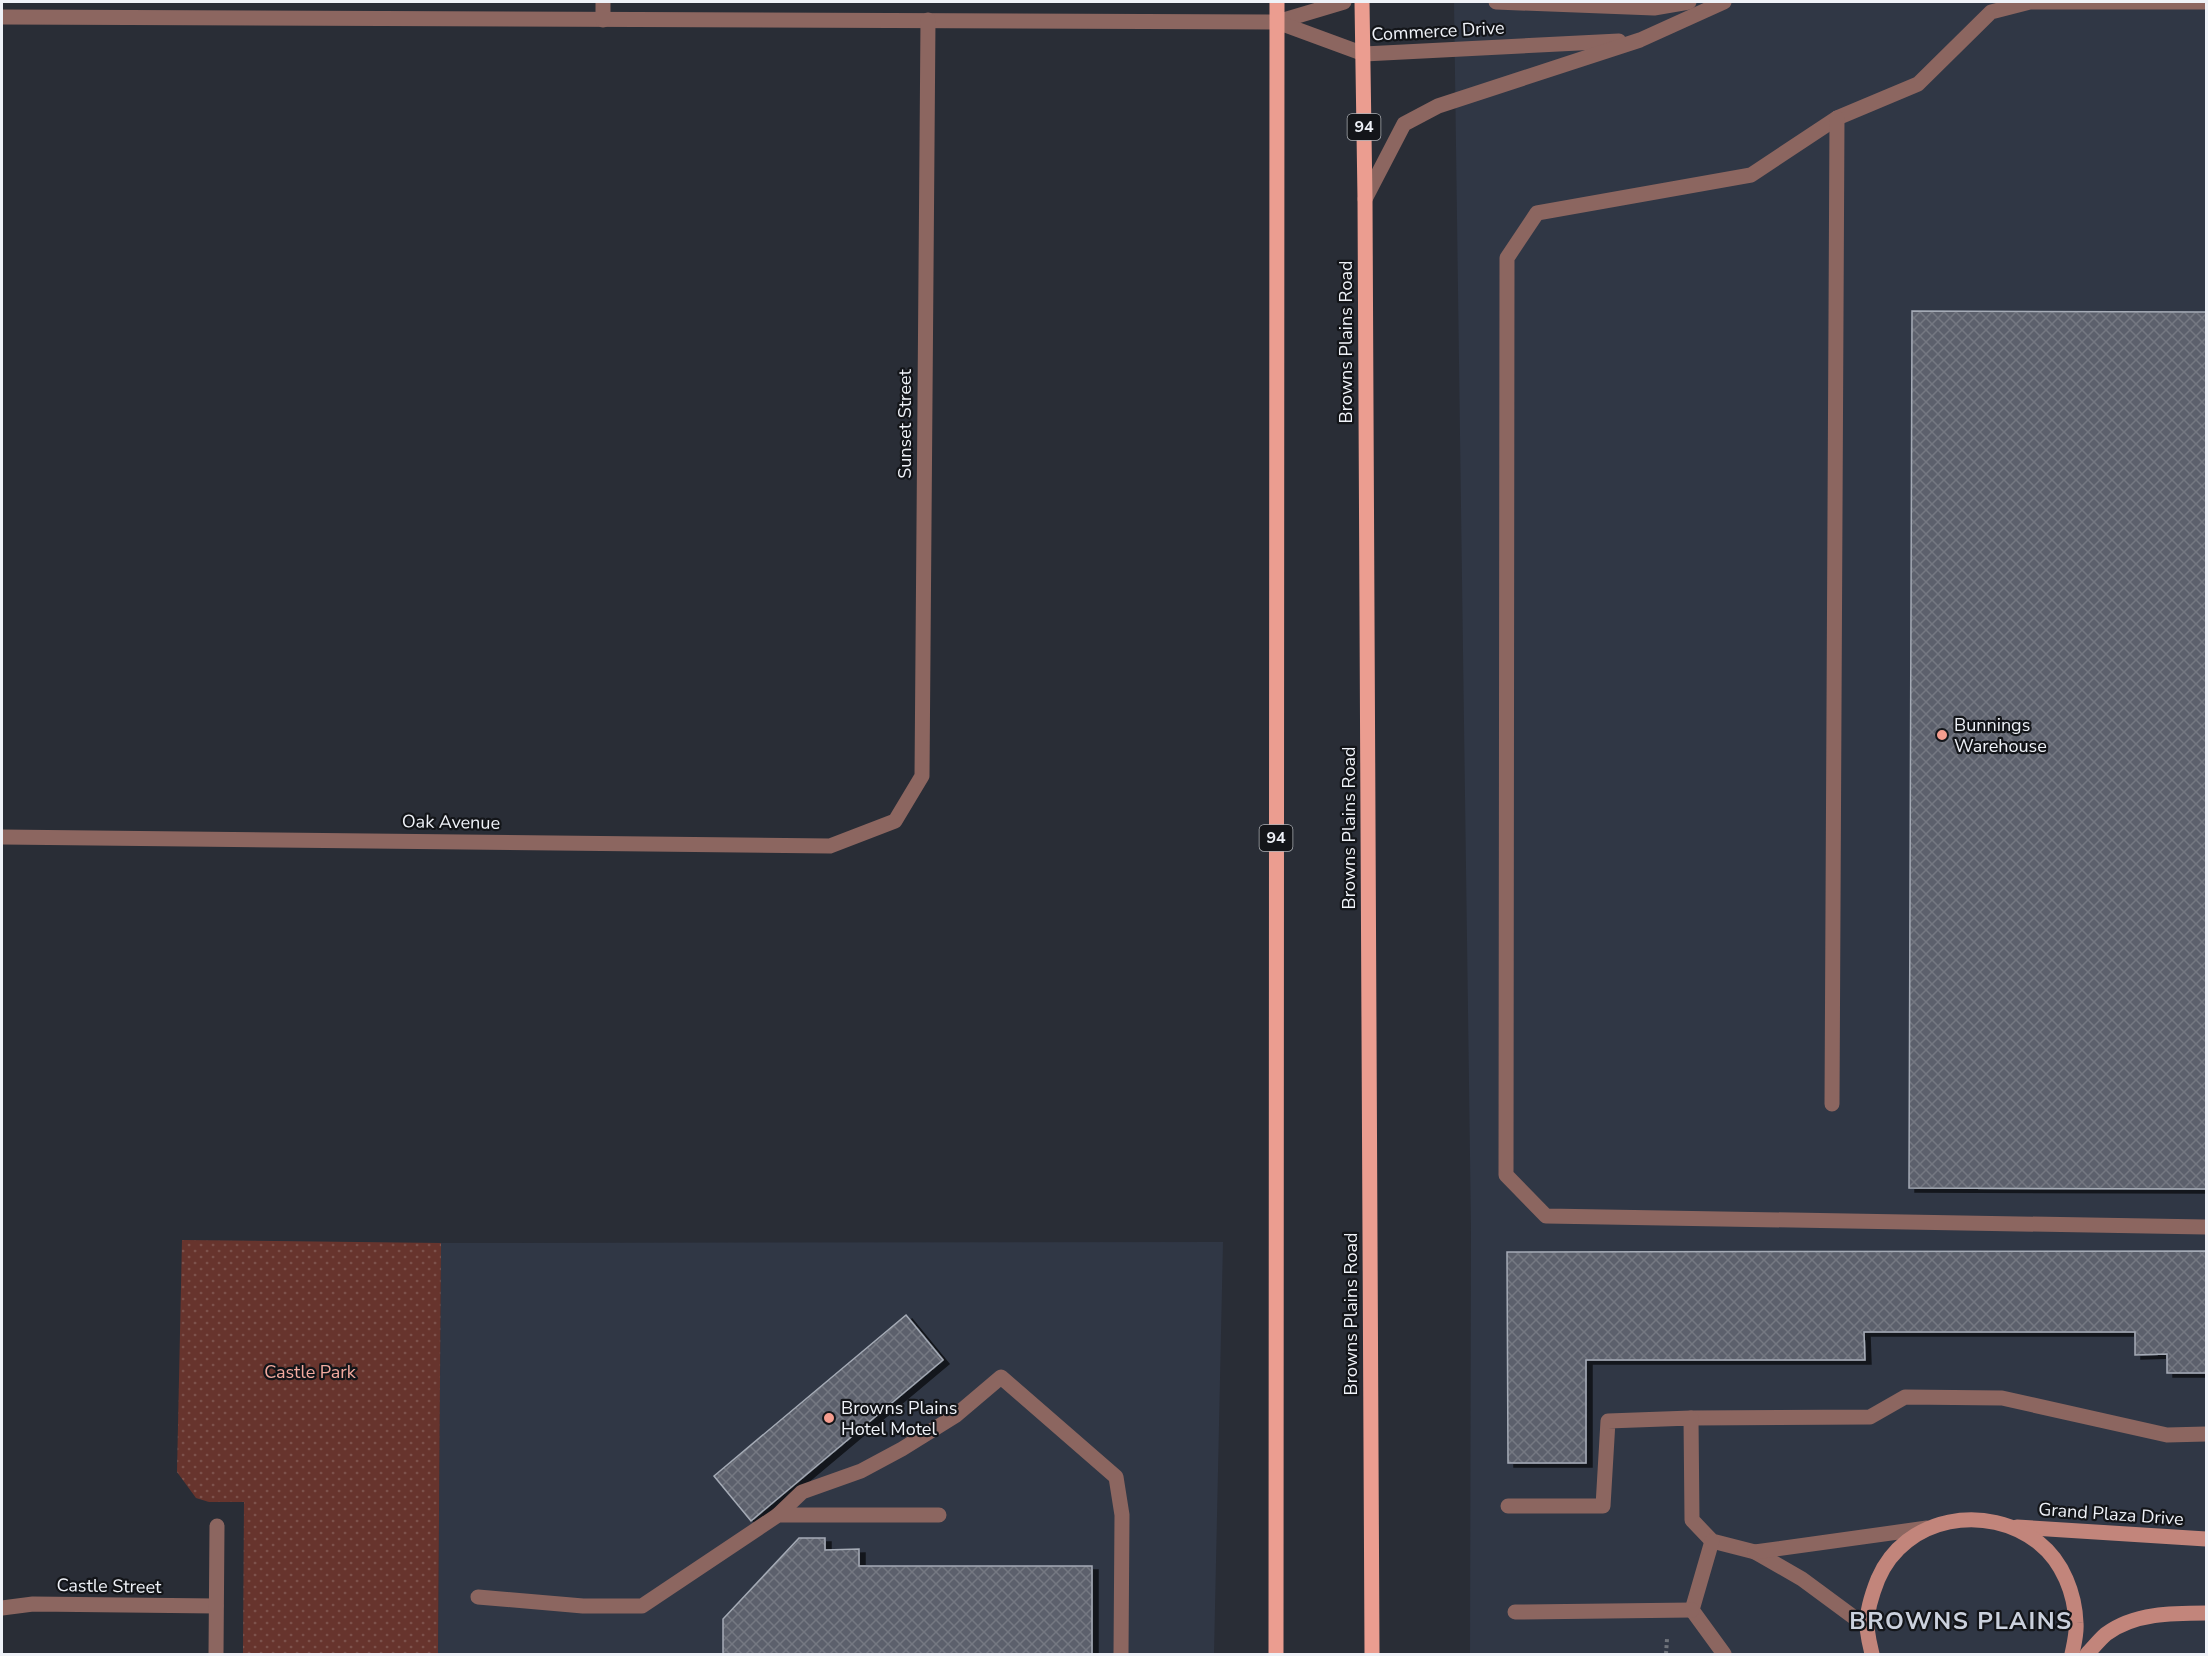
<svg xmlns="http://www.w3.org/2000/svg" width="2208" height="1656" font-family="'Nunito Sans',sans-serif">
	<defs>
		<pattern id="park-dots" width="8" height="8" patternUnits="userSpaceOnUse" patternTransform="scale(1.5)"><rect width="8" height="8" fill="#67342d"/><path d="M2 2h.1M6 6h.1" fill="none" stroke="#7d524c" stroke-width="1.8" stroke-linecap="round"/></pattern>
		<pattern id="building-cross-hatch" width="8" height="8" patternUnits="userSpaceOnUse" patternTransform="scale(1.5)"><rect width="8" height="8" fill="#5c616c"/><path d="M0 0l8 8M0 8l8-8" fill="none" stroke="#747882"/></pattern>
		<filter id="shadow"><feDropShadow dx="6" dy="4" stdDeviation="0" flood-color="#0009"/></filter>
	</defs>
	<rect width="100%" height="100%" fill="#292d36"/>
	<g fill="#303745">
		<path d="M 1454,2 L 2206,2 L 2206,1654 L 1470,1654 L 1471,1229 Z"/>
		<path d="M 1223,1242 L 1214,1654 L 438,1654 L 441,1243 Z"/>
	</g>
	<path fill="url(#park-dots)" d="M 182,1240 L 441,1243 L 438,1654 L 243,1654 L 244,1502 L 209,1502 L 196,1498 L 177,1472 Z"/>
	<g fill="url(#building-cross-hatch)" stroke="#a5abb6" stroke-width="1.5" filter="url(#shadow)">
		<path d="M 1912,311 L 2206,312 L 2206,1189 L 1909,1188 Z"/>
		<path d="M 2206,1251 L 2206,1373 L 2167,1373 L 2167,1354 L 2135,1355 L 2135,1332 L 1864,1332 L 1865,1360 L 1586,1360 L 1586,1463 L 1508,1463 L 1507,1252 Z"/>
		<path d="M 906,1315 L 943,1360 L 751,1521 L 714,1476 Z"/>
		<path d="M 799,1538 L 825,1538 L 825,1550 L 859,1549 L 859,1566 L 1092,1566 L 1092,1654 L 723,1654 L 723,1619 Z"/>
	</g>
	<g fill="none" stroke-linecap="round" stroke-linejoin="round">
		<path stroke="#6f737b" stroke-width="4" stroke-dasharray="3 3" stroke-linecap="butt" d="M 1666,1654 L 1667,1639"/>
		<g stroke="#8c6660" stroke-width="15">
			<path d="M 2206,2 L 2030,2 L 1991,12 L 1918,84 L 1837,118 L 1751,175 L 1537,213 L 1507,258 L 1506,1175 L 1546,1216 L 2206,1227"/>
			<path d="M 1832,1104 L 1837,118"/>
			<path d="M 1691,1418 L 1870,1417 L 1905,1397 L 2002,1398 L 2167,1435 L 2206,1434"/>
			<path d="M 1508,1506 L 1603,1506 L 1608,1421 L 1691,1418 L 1692,1520 L 1712,1541 L 1755,1552 L 1802,1579 L 1867,1627"/>
			<path d="M 778,1515 L 802,1492 L 861,1471 L 902,1449 L 955,1416 L 1001,1377 L 1116,1477 L 1122,1515 L 1121,1654"/>
			<path d="M 1712,1541 L 1692,1610 L 1724,1654"/>
			<path d="M 1755,1552 L 1927,1528"/>
			<path d="M 478,1597 L 583,1606 L 642,1606 L 778,1515 L 939,1515"/>
			<path d="M 1515,1612 L 1692,1610"/>
		</g>
		<g stroke="#8c6660" stroke-width="15">
			<path d="M 1496,2 L 1654,8 L 1689,2"/>
			<path d="M 2,17 L 1277,22 L 1344,2"/>
			<path d="M 603,20 L 603,2"/>
			<path d="M 1277,22 L 1364,54 L 1619,41"/>
			<path d="M 1365,199 L 1404,124 L 1438,106 L 1640,40 L 1724,2"/>
			<path d="M 2,837 L 830,846 L 895,821 L 922,776 L 928,20"/>
			<path d="M 2,1608 L 33,1604 L 216,1606"/>
			<path d="M 216,1654 L 217,1526"/>
		</g>
		<g stroke="#c2857b" stroke-width="15">
			<path d="M 2017,1527 L 2206,1539"/>
			<path d="M 1872,1654 C 1870,1646 1868,1636 1867,1628 C 1866,1611 1872,1594 1878,1579 C 1905,1516 1987,1502 2039,1543 C 2063,1562 2075,1594 2076,1623 C 2077,1633 2074,1644 2072,1654"/>
			<path d="M 2087,1654 C 2093,1648 2099,1640 2106,1634 C 2134,1613 2173,1613 2206,1613"/>
		</g>
		<g stroke="#eb9d90" stroke-width="15">
			<path d="M 1362,2 L 1365,199 L 1372,1654"/>
			<path d="M 1276,1654 L 1277,2"/>
		</g>
	</g>
	<g fill="#f59d8f" stroke="#131519" stroke-width="2">
		<circle cx="1942" cy="735" r="6"/>
		<circle cx="829" cy="1418" r="6"/>
	</g>
	<g text-anchor="middle" dominant-baseline="central" stroke-width="4.5" stroke-linejoin="round" paint-order="stroke">
		<g fill="#131519" stroke="#adb0b5" stroke-width="1.5">
			<rect x="1347.5" y="114" width="33" height="26" rx="4.5"/>
			<rect x="1259.5" y="825" width="33" height="26" rx="4.5"/>
		</g>
		<g font-size="16" font-weight="bold" fill="#eff2f8">
			<text x="1364" y="127">94</text>
			<text x="1276" y="838">94</text>
		</g>
		<g font-size="18" fill="#eff2f8" stroke="#131519">
			<text transform="translate(1438 31) rotate(-3)">Commerce Drive</text>
			<text transform="translate(1346 342) rotate(-90)">Browns Plains Road</text>
			<text transform="translate(905 424) rotate(-90)">Sunset Street</text>
			<text transform="translate(451 822) rotate(1)">Oak Avenue</text>
			<text transform="translate(1349 828) rotate(-90)">Browns Plains Road</text>
			<text transform="translate(1351 1314) rotate(-90)">Browns Plains Road</text>
			<text transform="translate(2111 1514) rotate(4)">Grand Plaza Drive</text>
			<text transform="translate(109 1586) rotate(1)">Castle Street</text>
		</g>
		<g font-size="18" fill="#eff2f8" stroke="#131519" text-anchor="start">
			<text x="1954" y="725">Bunnings<tspan x="1954" dy="21">Warehouse</tspan></text>
			<text x="841" y="1408">Browns Plains<tspan x="841" dy="21">Hotel Motel</tspan></text>
		</g>
		<g font-size="18" fill="#f3aba0" stroke="#131519">
			<text x="310" y="1372">Castle Park</text>
		</g>
		<g font-size="24" font-weight="bold" letter-spacing="1.5" fill="#cbd1dd" stroke="#131519">
			<text x="1961" y="1621">BROWNS PLAINS</text>
		</g>
	</g>
	<rect width="2208" height="1656" fill="none" stroke="#eff2f8" stroke-width="6"/>
</svg>
